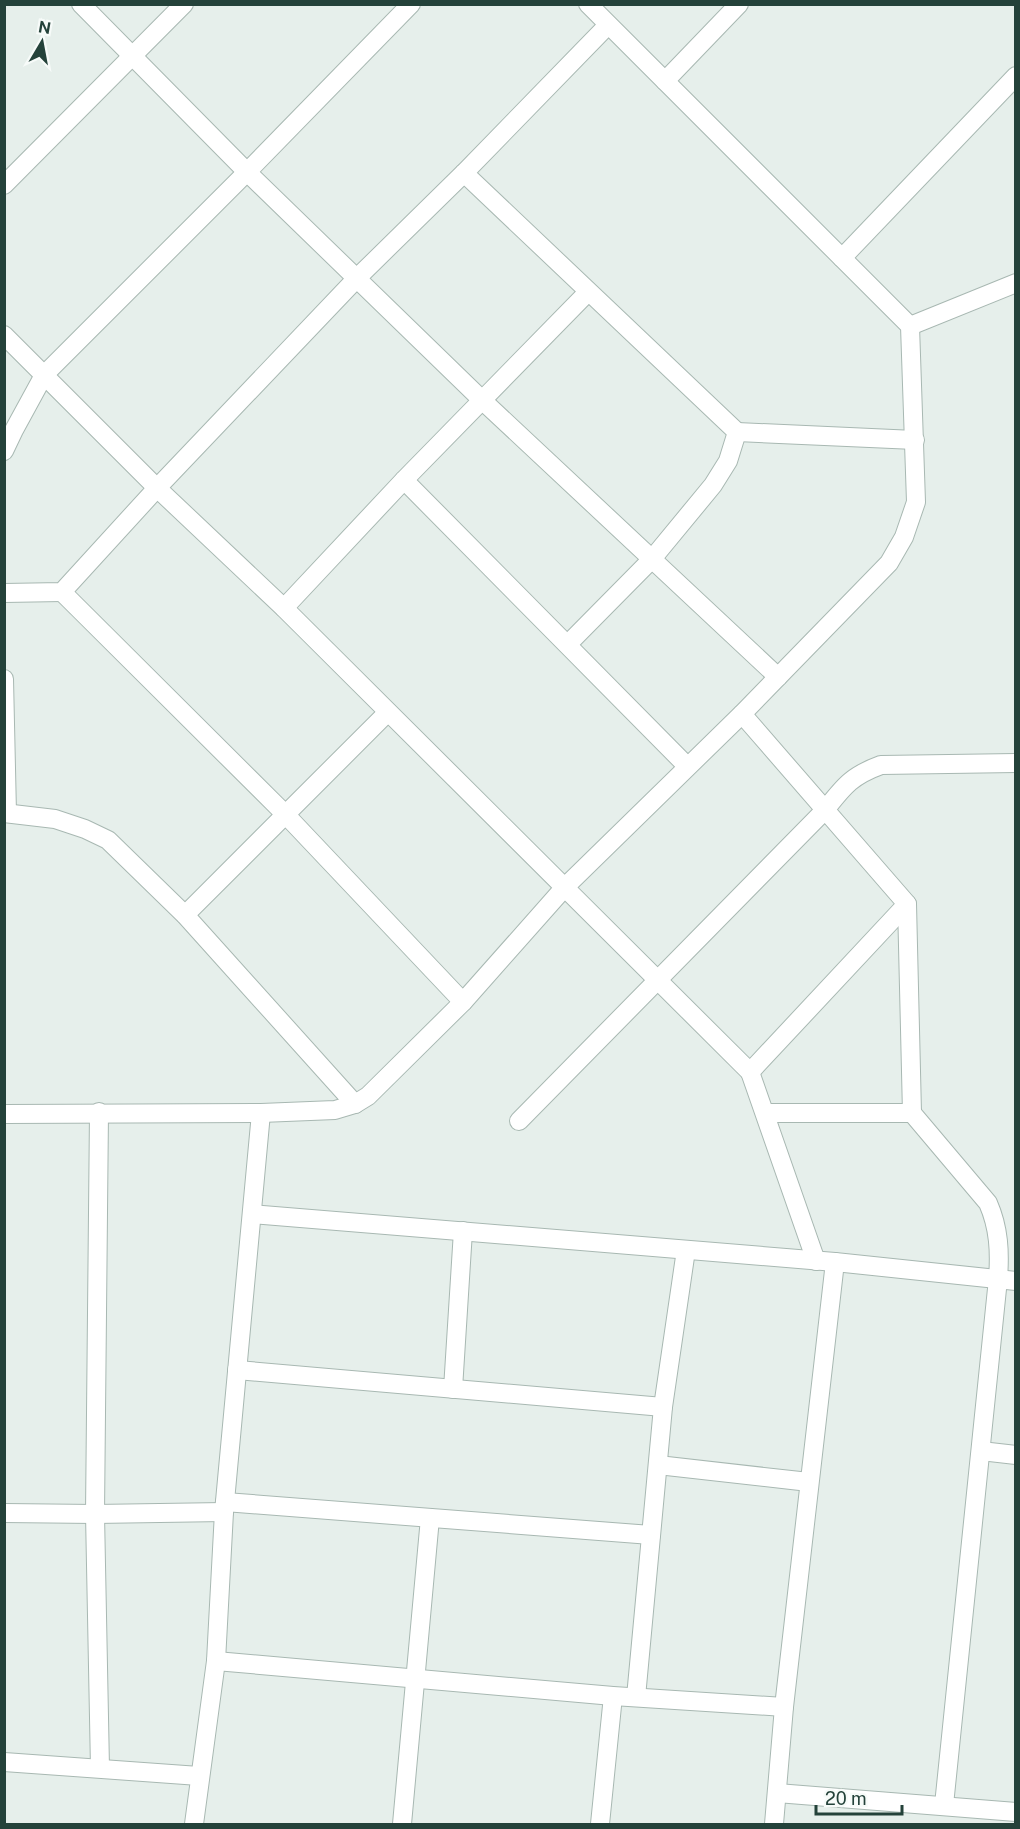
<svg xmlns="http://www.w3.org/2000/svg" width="1020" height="1829" font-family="'Public Sans',sans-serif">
	<rect width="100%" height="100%" fill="#e6efeb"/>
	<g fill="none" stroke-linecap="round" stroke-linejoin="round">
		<g stroke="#a8b8b2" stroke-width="20">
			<g id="street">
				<path d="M 81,4 L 247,172 L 483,401 L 778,677"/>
				<path d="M 665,81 L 739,4"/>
				<path d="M 464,173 L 737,432 L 728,461 L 713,485 L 652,559 L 568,644"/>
				<path d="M 4,185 L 184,4"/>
				<path d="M 842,258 L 1016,76"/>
				<path d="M 910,326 L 1016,283"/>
				<path d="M 4,335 L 157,488 L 284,608 L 750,1072 L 907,904 L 742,714"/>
				<path d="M 737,432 L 915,440"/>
				<path d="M 4,451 L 14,430 L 44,375 L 247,172 L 411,4"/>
				<path d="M 404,480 L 687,766"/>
				<path d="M 62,592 L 286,815 L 463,1002"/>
				<path d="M 4,593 L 62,592 L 157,488 L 357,278 L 464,173 L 608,25"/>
				<path d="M 284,608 L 404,480 L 588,292"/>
				<path d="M 4,679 L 7,813"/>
				<path d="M 4,813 L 55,819 L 85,829 L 108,840 L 185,915 L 355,1104"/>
				<path d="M 907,904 L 912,1113"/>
				<path d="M 185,915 L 388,712"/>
				<path d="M 750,1072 L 816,1261"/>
				<path d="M 99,1112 L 95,1514 L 100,1768"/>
				<path d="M 765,1113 L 912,1113 L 988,1203 C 999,1228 1000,1252 998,1279 L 944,1805"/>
				<path d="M 4,1114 L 261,1113 L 335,1110 L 355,1104 L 368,1096 L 463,1002 L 564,888 L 742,714 L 889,563 L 904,537 L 916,502 L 910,326 L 588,4"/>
				<path d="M 519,1121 L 825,810 C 844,786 851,776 881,765 L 1016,763"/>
				<path d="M 252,1214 L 835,1262 L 1016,1281"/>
				<path d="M 237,1370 L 663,1407"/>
				<path d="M 453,1389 L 463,1231"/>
				<path d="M 981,1451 L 1016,1455"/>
				<path d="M 658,1465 L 809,1482"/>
				<path d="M 225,1502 L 651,1535"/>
				<path d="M 4,1513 L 95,1514 L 224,1512"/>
				<path d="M 216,1661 L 613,1696 L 784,1707"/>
				<path d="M 636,1697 L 663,1407 L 686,1250"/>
				<path d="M 4,1762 L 199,1776"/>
				<path d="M 777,1793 L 1016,1812"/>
				<path d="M 194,1824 L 216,1661 L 224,1512 L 261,1113"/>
				<path d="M 402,1824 L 430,1518"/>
				<path d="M 600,1824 L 613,1696"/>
				<path d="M 774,1824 L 784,1707 L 835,1262"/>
			</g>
		</g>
		<use href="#street" stroke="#fff" stroke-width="18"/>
	</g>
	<rect width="1020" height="1829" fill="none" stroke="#24423a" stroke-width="12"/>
	<g transform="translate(42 42) rotate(10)" stroke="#f7fbf9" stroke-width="4.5" paint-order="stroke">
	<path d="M0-4.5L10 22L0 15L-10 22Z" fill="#24423a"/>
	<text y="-9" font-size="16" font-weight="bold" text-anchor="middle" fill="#24423a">N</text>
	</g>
	<path d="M816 1805v9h86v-9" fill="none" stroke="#24423a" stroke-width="3"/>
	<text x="825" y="1805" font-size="18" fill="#24423a" stroke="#f7fbf9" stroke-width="4.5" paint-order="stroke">20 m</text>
</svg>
